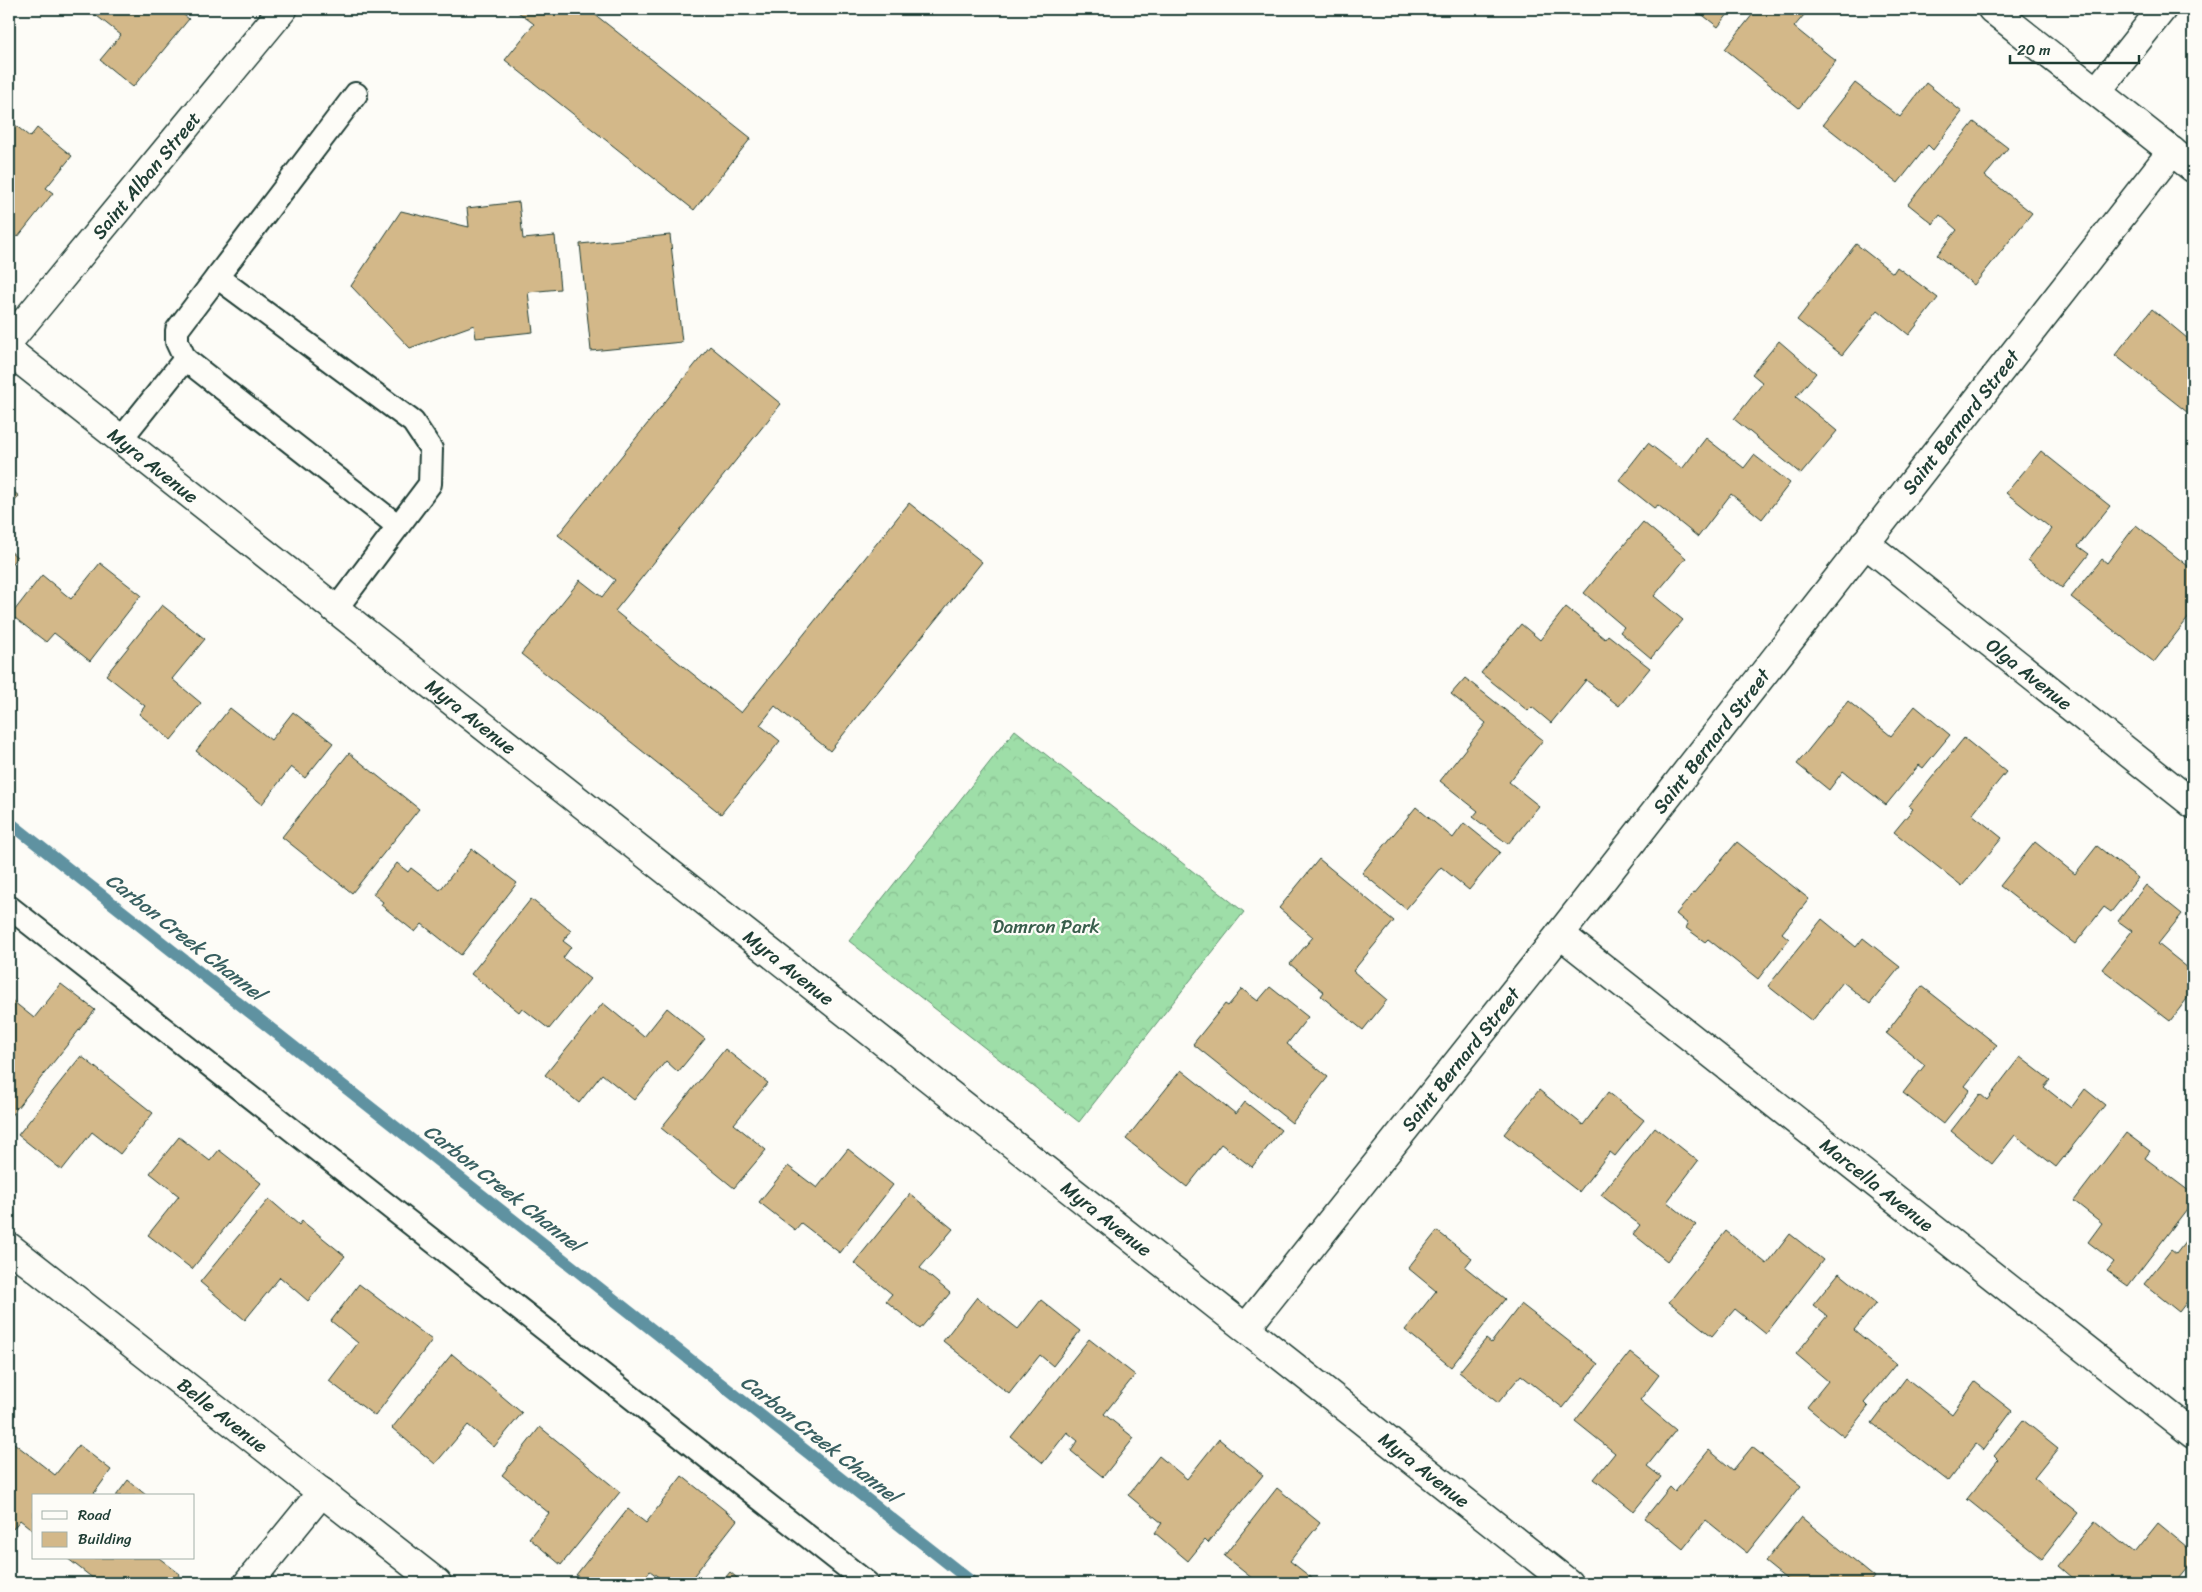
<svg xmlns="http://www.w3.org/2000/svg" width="2202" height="1592" font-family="Sriracha,sans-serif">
	<defs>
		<pattern id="forest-crowns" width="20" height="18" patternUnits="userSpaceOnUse" patternTransform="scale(1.25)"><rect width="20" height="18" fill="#9edea8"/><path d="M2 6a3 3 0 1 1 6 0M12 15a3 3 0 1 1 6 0" fill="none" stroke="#88bf91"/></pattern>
	</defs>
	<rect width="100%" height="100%" fill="#fdfcf7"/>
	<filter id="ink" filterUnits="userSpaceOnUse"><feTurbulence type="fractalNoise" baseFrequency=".02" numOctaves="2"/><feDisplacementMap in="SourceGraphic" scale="10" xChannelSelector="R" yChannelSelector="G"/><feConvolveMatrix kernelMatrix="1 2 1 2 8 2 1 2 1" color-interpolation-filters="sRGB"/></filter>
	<g filter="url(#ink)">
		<path fill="url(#forest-crowns)" stroke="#5e8e6e" d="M 1015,730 L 1244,912 L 1079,1122 L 849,941 Z"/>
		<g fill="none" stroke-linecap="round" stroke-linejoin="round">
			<path stroke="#5e92a1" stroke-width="12" d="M 9,822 L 973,1583"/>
		</g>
		<g fill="#d3b889" stroke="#1f3d34">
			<path d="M 88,9 L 176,9 L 189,19 L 133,87 L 100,60 L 121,35 Z"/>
			<path d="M 514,9 L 588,9 L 751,138 L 694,210 L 505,60 L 534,24 Z"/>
			<path d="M 1695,9 L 1732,9 L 1718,27 Z"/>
			<path d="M 1757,9 L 1803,9 L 1800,12 L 1804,15 L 1794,27 L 1836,61 L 1799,108 L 1725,49 Z"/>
			<path d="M 1855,83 L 1900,117 L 1926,83 L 1962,112 L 1933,150 L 1928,145 L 1898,183 L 1823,124 Z"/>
			<path d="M 9,120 L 30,137 L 37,128 L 72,156 L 46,188 L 53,193 L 18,237 L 9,230 Z"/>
			<path d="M 1974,122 L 2008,148 L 1985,176 L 2032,213 L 1974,285 L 1937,255 L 1957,230 L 1940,215 L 1933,224 L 1908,204 Z"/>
			<path d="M 519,202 L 523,239 L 555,236 L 560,289 L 528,292 L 533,332 L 476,338 L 474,325 L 410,348 L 351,286 L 401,211 L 469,227 L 467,208 Z"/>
			<path d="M 670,235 L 682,342 L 591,351 L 580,244 Z"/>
			<path d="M 1856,244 L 1893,273 L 1897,267 L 1938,298 L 1909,335 L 1878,310 L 1842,355 L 1797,320 Z"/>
			<path d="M 2152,309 L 2193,343 L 2192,416 L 2115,355 Z"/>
			<path d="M 1779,341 L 1816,373 L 1796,397 L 1837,431 L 1801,474 L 1734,419 L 1763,383 L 1752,374 Z"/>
			<path d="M 710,346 L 781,404 L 615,611 L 741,713 L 909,503 L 982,562 L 830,751 L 775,706 L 760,725 L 780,741 L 721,814 L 521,654 L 580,580 L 602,597 L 615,580 L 558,535 Z"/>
			<path d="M 1706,438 L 1744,468 L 1754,455 L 1790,483 L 1762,519 L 1731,494 L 1698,537 L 1658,505 L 1654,508 L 1619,480 L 1648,443 L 1682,469 Z"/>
			<path d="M 2041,451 L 2110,506 L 2078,546 L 2089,554 L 2062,588 L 2028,560 L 2052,529 L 2006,493 Z"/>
			<path d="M 9,488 L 19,496 L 9,508 Z"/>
			<path d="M 1643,522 L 1686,558 L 1654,596 L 1683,620 L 1651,658 L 1620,632 L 1624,627 L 1584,593 Z"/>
			<path d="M 2136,525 L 2193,570 L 2193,612 L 2154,662 L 2071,597 L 2102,559 L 2107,563 Z"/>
			<path d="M 9,550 L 17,557 L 9,567 Z"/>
			<path d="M 100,563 L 141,595 L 90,661 L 54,633 L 46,642 L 11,615 L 42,575 L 71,599 Z"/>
			<path d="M 162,605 L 205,639 L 172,679 L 201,703 L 171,740 L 139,714 L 145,706 L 106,675 Z"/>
			<path d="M 1566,607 L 1605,639 L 1608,635 L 1650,668 L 1619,706 L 1586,680 L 1551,723 L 1532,707 L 1528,711 L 1481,673 L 1521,624 L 1540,640 Z"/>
			<path d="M 1465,678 L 1543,740 L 1509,782 L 1539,806 L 1508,844 L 1473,817 L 1478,811 L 1440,781 L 1486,723 L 1451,694 Z"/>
			<path d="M 1848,701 L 1891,736 L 1915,706 L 1950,735 L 1923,768 L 1919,765 L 1886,805 L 1843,771 L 1829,790 L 1797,764 Z"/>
			<path d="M 230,708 L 271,740 L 293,712 L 333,743 L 305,778 L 291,767 L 262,804 L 196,751 Z"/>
			<path d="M 1964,738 L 2006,772 L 1972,814 L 2002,838 L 1962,886 L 1894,832 L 1913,809 L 1909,806 Z"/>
			<path d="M 349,753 L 419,809 L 352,893 L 282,837 Z"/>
			<path d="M 1416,807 L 1453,838 L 1464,823 L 1500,852 L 1469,890 L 1441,867 L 1406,909 L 1362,873 Z"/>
			<path d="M 1737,842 L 1809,899 L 1782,933 L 1789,939 L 1758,979 L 1708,939 L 1705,942 L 1686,928 L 1688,924 L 1676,914 Z"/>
			<path d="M 2035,842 L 2075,874 L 2097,846 L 2138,878 L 2111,912 L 2104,907 L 2075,944 L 2000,886 Z"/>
			<path d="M 472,849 L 517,883 L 461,955 L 422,924 L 415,932 L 381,905 L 383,902 L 373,894 L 397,863 L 408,872 L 411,868 L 440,890 Z"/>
			<path d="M 1319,859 L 1394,921 L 1353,971 L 1387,1000 L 1363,1030 L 1321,996 L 1324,992 L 1290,964 L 1313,937 L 1279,908 Z"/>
			<path d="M 2146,885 L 2182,914 L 2158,944 L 2193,972 L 2193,991 L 2170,1021 L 2102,969 L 2132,931 L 2118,921 Z"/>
			<path d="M 531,899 L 571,931 L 563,941 L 571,947 L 563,958 L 590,979 L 549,1029 L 522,1008 L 519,1012 L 471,974 Z"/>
			<path d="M 1822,919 L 1856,947 L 1863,938 L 1900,967 L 1870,1004 L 1843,982 L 1812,1021 L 1768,986 Z"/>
			<path d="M 61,984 L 95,1010 L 9,1118 L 9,998 L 34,1018 Z"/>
			<path d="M 1922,986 L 1997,1045 L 1965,1086 L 1970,1090 L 1943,1124 L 1903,1093 L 1925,1065 L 1886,1033 Z"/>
			<path d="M 1270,987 L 1308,1017 L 1287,1044 L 1328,1077 L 1292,1123 L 1193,1044 L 1225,1004 L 1228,1006 L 1242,989 L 1258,1001 Z"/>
			<path d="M 603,1003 L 644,1037 L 667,1008 L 705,1039 L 678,1072 L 666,1061 L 634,1100 L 602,1074 L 579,1103 L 545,1075 Z"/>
			<path d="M 725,1049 L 768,1083 L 734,1124 L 766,1150 L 734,1188 L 661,1128 Z"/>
			<path d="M 81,1056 L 153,1113 L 120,1154 L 92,1132 L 62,1170 L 18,1135 Z"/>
			<path d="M 2020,1057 L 2050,1080 L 2044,1087 L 2071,1108 L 2085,1089 L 2105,1105 L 2056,1167 L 2015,1135 L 1992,1164 L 1951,1131 L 1980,1094 L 1987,1100 Z"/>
			<path d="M 1181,1070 L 1236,1114 L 1245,1102 L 1281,1130 L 1252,1167 L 1221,1144 L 1187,1187 L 1126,1139 Z"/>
			<path d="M 1539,1090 L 1583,1125 L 1608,1092 L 1644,1120 L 1615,1156 L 1610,1152 L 1579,1192 L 1504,1134 Z"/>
			<path d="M 1655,1127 L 1698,1161 L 1667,1202 L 1696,1225 L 1667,1261 L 1633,1234 L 1640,1225 L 1601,1195 Z"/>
			<path d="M 2126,1133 L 2150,1151 L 2145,1158 L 2193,1194 L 2193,1201 L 2128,1286 L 2107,1271 L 2114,1262 L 2088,1242 L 2102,1223 L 2074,1201 Z"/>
			<path d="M 179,1137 L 210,1161 L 219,1150 L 261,1183 L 192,1269 L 148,1235 L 179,1196 L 150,1173 Z"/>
			<path d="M 848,1149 L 893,1185 L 840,1253 L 801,1223 L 795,1230 L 759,1202 L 788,1166 L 817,1188 Z"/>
			<path d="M 910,1194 L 953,1229 L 920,1268 L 950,1293 L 920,1329 L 886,1301 L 892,1294 L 854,1263 Z"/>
			<path d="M 269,1199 L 299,1225 L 302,1221 L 345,1256 L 308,1301 L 280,1277 L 245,1320 L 200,1282 Z"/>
			<path d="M 1437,1231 L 1472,1258 L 1465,1267 L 1505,1299 L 1451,1367 L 1405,1330 L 1436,1291 L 1408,1268 Z"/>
			<path d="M 1726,1231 L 1767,1264 L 1790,1234 L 1823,1260 L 1766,1334 L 1735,1309 L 1712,1336 L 1669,1302 Z"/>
			<path d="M 2193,1232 L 2193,1294 L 2179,1312 L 2144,1284 L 2171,1250 L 2176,1254 Z"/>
			<path d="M 1839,1273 L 1876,1303 L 1854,1330 L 1896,1364 L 1864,1403 L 1868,1407 L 1844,1437 L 1807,1407 L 1828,1381 L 1796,1354 L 1827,1316 L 1813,1305 Z"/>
			<path d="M 359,1284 L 432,1340 L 375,1416 L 329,1381 L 358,1343 L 331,1321 Z"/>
			<path d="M 977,1297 L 1018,1329 L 1041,1300 L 1080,1331 L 1053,1366 L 1040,1355 L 1009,1394 L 943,1341 Z"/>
			<path d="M 1521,1304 L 1598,1364 L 1563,1408 L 1521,1375 L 1498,1403 L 1459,1372 L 1486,1339 L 1491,1343 Z"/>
			<path d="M 1089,1339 L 1135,1375 L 1104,1414 L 1134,1438 L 1103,1477 L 1071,1451 L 1078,1441 L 1067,1432 L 1043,1463 L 1011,1437 Z"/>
			<path d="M 1630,1352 L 1659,1375 L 1640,1400 L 1676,1430 L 1647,1466 L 1661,1477 L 1634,1511 L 1594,1479 L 1615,1453 L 1575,1421 Z"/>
			<path d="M 452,1354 L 522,1413 L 494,1447 L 468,1425 L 435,1464 L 392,1428 Z"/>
			<path d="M 1906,1378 L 1952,1414 L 1975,1382 L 2012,1411 L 1983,1450 L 1976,1444 L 1948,1481 L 1872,1423 Z"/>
			<path d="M 2023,1420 L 2058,1448 L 2034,1478 L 2078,1513 L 2042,1559 L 1967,1499 L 1998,1460 L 1994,1456 Z"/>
			<path d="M 540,1427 L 620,1492 L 561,1565 L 529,1538 L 549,1513 L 502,1475 Z"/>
			<path d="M 1219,1439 L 1263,1475 L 1208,1543 L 1205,1540 L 1188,1561 L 1155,1533 L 1162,1523 L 1128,1495 L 1159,1456 L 1187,1479 Z"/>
			<path d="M 10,1440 L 55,1475 L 79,1445 L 111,1470 L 92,1496 L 34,1496 L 34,1531 L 20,1520 L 13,1529 L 9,1525 Z"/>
			<path d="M 1752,1447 L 1801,1486 L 1747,1553 L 1706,1520 L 1683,1549 L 1645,1518 L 1670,1487 L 1675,1492 L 1709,1450 L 1733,1470 Z"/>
			<path d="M 682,1476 L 737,1520 L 688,1583 L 667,1583 L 650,1571 L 641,1583 L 587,1583 L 576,1575 L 628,1509 L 646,1523 Z"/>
			<path d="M 128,1480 L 147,1496 L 116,1496 Z"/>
			<path d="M 1277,1488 L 1320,1523 L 1290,1561 L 1318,1583 L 1258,1583 L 1224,1556 Z"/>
			<path d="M 1801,1517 L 1874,1577 L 1869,1583 L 1791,1583 L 1765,1562 Z"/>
			<path d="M 2095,1521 L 2134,1553 L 2158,1523 L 2193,1552 L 2193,1561 L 2175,1583 L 2068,1583 L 2072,1578 L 2058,1566 Z"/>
			<path d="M 67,1558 L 159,1558 L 180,1574 L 173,1583 L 99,1583 Z"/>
			<path d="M 730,1572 L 743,1583 L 721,1583 Z"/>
		</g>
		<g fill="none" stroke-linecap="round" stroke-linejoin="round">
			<g stroke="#1f3d34" stroke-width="26">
				<g id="lane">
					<path d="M 217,277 L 177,330 L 177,342 L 185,359 L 398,526"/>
					<path d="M 121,439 L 185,359"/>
					<path d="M 336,609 L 430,484 L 431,449 L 413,422 L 217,277 L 356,94"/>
					<path d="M 9,907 L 867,1583"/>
				</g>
			</g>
			<g stroke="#1f3d34" stroke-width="31">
				<g id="street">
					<path d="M 1992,9 L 2193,168"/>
					<path d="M 2097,91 L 2162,9"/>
					<path id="s1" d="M 9,341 L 283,9"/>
					<path id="s2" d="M 9,351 L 1568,1583"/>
					<path id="s3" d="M 1865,543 L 2193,804"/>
					<path id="s4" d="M 1560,934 L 2193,1434"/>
					<path id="s5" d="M 9,1247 L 437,1583"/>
					<path id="s6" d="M 1246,1328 L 1560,934 L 2172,151"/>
					<path d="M 248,1583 L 322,1492"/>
				</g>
			</g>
			<use href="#lane" stroke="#fdfcf7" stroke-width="22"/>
			<use href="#street" stroke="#fdfcf7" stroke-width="28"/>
		</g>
	</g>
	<g text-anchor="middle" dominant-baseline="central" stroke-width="4.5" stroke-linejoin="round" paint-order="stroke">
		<g font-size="19" fill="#1f3d34" stroke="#fdfcf7">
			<text stroke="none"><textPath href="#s1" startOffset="215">Saint Alban Street</textPath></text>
			<text stroke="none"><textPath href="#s6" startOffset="1154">Saint Bernard Street</textPath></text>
			<text stroke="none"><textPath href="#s2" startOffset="184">Myra Avenue</textPath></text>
			<text stroke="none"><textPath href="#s3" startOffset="210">Olga Avenue</textPath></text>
			<text stroke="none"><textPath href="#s2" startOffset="589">Myra Avenue</textPath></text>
			<text stroke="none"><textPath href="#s6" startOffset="749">Saint Bernard Street</textPath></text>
			<text stroke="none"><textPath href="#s2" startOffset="994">Myra Avenue</textPath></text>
			<text stroke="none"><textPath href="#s6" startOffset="344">Saint Bernard Street</textPath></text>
			<text stroke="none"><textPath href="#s4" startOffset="404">Marcella Avenue</textPath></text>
			<text stroke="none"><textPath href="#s2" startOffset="1399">Myra Avenue</textPath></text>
			<text stroke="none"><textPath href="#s5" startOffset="272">Belle Avenue</textPath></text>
			<text stroke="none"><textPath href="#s2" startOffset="1804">Myra Avenue</textPath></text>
		</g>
		<g font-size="19" fill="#385d4b" stroke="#fdfcf7">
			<text x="1046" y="926">Damron Park</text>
		</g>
		<g font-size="20" font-style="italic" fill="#396061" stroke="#fdfcf7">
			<text transform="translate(185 937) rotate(38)">Carbon Creek Channel</text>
			<text transform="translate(503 1188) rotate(38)">Carbon Creek Channel</text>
			<text transform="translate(820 1439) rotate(38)">Carbon Creek Channel</text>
		</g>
	</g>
	<rect width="2202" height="1592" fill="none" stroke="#fdfcf7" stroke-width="30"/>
	<rect x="15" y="15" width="2172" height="1562" fill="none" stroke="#1f3d34" stroke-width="2" filter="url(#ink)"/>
	<rect x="32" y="1494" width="162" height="65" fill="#fdfcf7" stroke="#a4b0a9"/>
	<rect x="42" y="1511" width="25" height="8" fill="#fdfcf7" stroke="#a4b0a9"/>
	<text x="78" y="1520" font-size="15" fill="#1f3d34">Road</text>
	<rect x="42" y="1532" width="25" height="15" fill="#d3b889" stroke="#a4b0a9"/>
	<text x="78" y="1544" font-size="15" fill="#1f3d34">Building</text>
	<path d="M2010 55v8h129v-8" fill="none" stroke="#1f3d34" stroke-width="2.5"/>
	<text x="2017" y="55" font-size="15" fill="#1f3d34" stroke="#fdfcf7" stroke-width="4" paint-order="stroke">20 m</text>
</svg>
